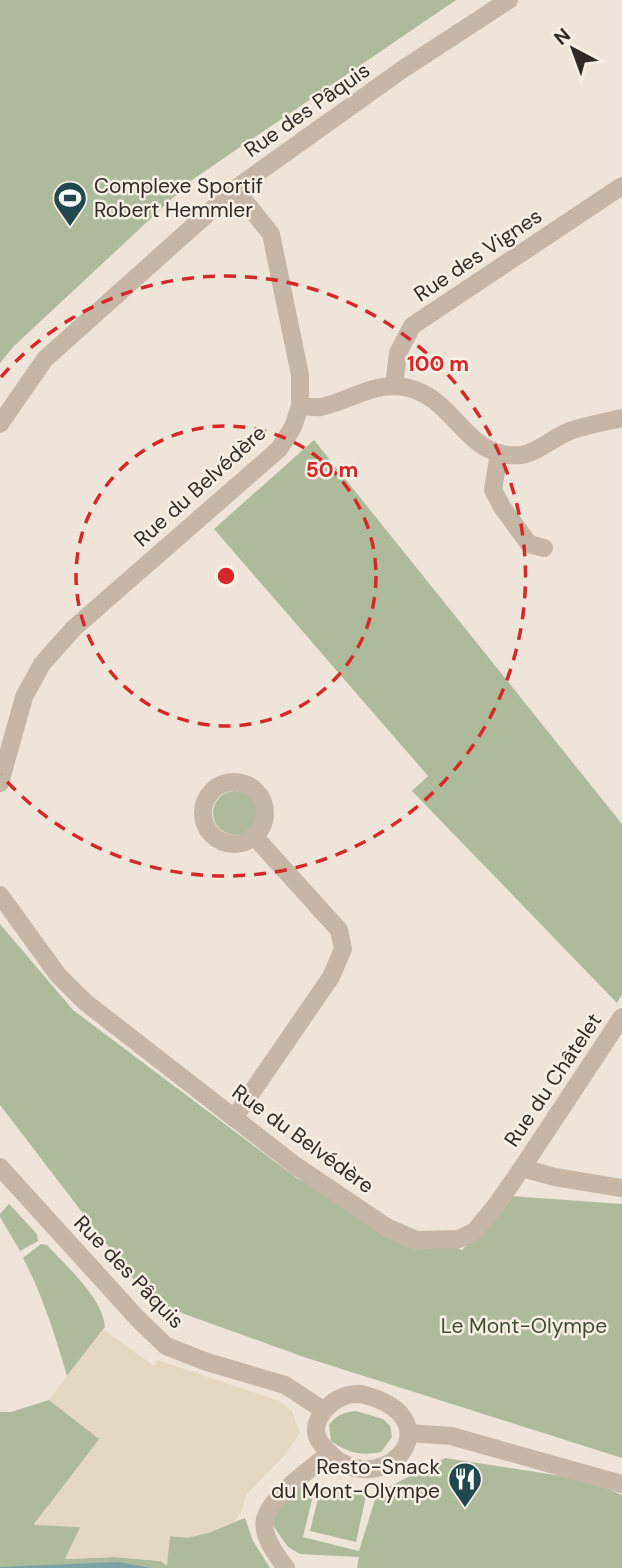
<svg xmlns="http://www.w3.org/2000/svg" width="622" height="1568" font-family="'DM Sans',sans-serif">
	<rect width="100%" height="100%" fill="#eee5d8"/>
	<g fill="#aebb9a">
		<path d="M 0,0 L 456,0 L 192,180 L 14,346 L 0,363 Z"/>
		<path d="M 314,440 L 622,824 L 622,994 L 617,1003 L 412,791 L 428,776 L 214,529 Z"/>
		<circle cx="235" cy="813" r="22"/>
		<path d="M 0,924 L 73,1010 L 298,1179 L 462,1250 L 510,1196 L 622,1204 L 622,1458 L 304,1357 L 151,1302 L 0,1105 Z"/>
		<path d="M 9,1204 L 37,1234 L 38,1241 L 20,1251 L 0,1217 L 0,1214 Z"/>
		<path d="M 41,1244 L 47,1245 C 66,1266 103,1298 105,1327 L 67,1376 C 55,1335 43,1296 23,1258 Z"/>
		<path d="M 49,1400 L 100,1439 L 34,1524 L 81,1527 L 66,1559 L 115,1557 L 161,1561 L 166,1565 L 170,1536 C 200,1540 218,1528 245,1518 L 253,1541 L 270,1568 L 0,1568 L 0,1412 L 11,1412 Z"/>
		<path d="M 356,1411 L 383,1419 L 390,1426 L 392,1437 L 381,1452 C 361,1456 348,1453 331,1441 L 329,1425 C 337,1415 343,1412 356,1411 Z"/>
		<path d="M 445,1458 L 588,1480 L 622,1495 L 622,1568 L 357,1568 L 359,1557 L 300,1554 L 288,1547 L 272,1524 L 274,1510 L 304,1483 L 314,1491 L 303,1537 L 359,1551 L 377,1493 Z"/>
		<path d="M 321,1486 L 366,1496 L 356,1542 L 310,1531 Z"/>
	</g>
	<path fill="#e5d8c0" d="M 103,1329 L 154,1366 L 158,1360 L 280,1401 L 292,1411 L 300,1433 L 284,1456 L 246,1495 L 242,1510 L 234,1522 L 208,1533 L 187,1538 L 170,1536 L 167,1565 L 161,1561 L 115,1557 L 65,1559 L 80,1527 L 34,1525 L 99,1439 L 49,1400 Z"/>
	<path fill="#7aa3a8" d="M 119,1562 L 150,1568 L 0,1568 L 0,1567 Z"/>
	<g fill="none" stroke-linecap="round" stroke-linejoin="round">
		<g stroke="#c5b6a6" stroke-width="18">
			<path d="M 394,386 L 398,353 L 412,326 L 622,186"/>
			<path d="M 300,406 C 306,406 315,408 321,407 C 346,402 367,386 394,386 C 456,388 461,461 521,455 C 537,453 554,437 570,431 C 586,425 605,422 622,418"/>
			<path d="M 0,424 L 45,359 L 235,189 L 403,69 L 509,0"/>
			<path d="M 499,453 L 493,490 L 502,507 L 529,544 L 544,548"/>
			<circle cx="234" cy="813" r="31"/>
			<path d="M 0,783 L 24,697 L 42,664 L 74,628 L 279,449 L 293,427 L 300,406 L 300,375 L 271,234 L 235,189"/>
			<path d="M 0,895 L 58,975 L 85,1002 L 296,1166 L 388,1228 L 414,1240 L 459,1239 L 475,1231 L 497,1204 L 522,1168 L 555,1177 L 622,1188"/>
			<path d="M 234,1118 L 331,977 L 343,949 L 339,930 L 254,836"/>
			<path d="M 0,1167 L 138,1319 L 166,1346 L 207,1362 L 285,1385 L 323,1410"/>
			<path d="M 522,1168 L 622,1017"/>
			<path d="M 361,1394 C 465,1419 373,1516 320,1442 C 307,1424 328,1402 345,1396 C 349,1394 356,1394 361,1394 Z"/>
			<path d="M 409,1433 L 451,1436 L 622,1484"/>
			<path d="M 286,1568 C 277,1556 261,1535 265,1519 C 271,1496 312,1468 330,1453"/>
		</g>
	</g>
	<g fill="none" stroke="#d62828" stroke-width="3.5" stroke-dasharray="12 9">
		<circle cx="226" cy="576" r="150"/>
		<path d="M1 377A300 300 0 1 1 1 775"/>
	</g>
	<defs>
		<g id="stadium-pin" transform="scale(1.75)"><path d="M0 17L-7.5 6A9.5 9.5 0 1 1 7.5 6Z" fill="#20484f" stroke="#f6efe4"/><path d="M0-5a6.5 5 0 1 0 0 10a6.5 5 0 1 0 0-10ZM-3.5-1.8h7v3.6h-7Z" fill="#fff"/></g>
		<g id="restaurant-pin" transform="scale(1.75)"><path d="M0 17L-7.5 6A9.5 9.5 0 1 1 7.5 6Z" fill="#20484f" stroke="#f6efe4"/><path d="M-5-6h1v4h1v-4h1v4h1v-4h1v5L-1.5 .5V6h-2V.5L-5-1ZM5-6V6H3V1.5H1.5Q1.5-4 5-6Z" fill="#fff"/></g>
	</defs>
	<g fill-rule="evenodd">
		<use href="#stadium-pin" x="70" y="198"/>
		<use href="#restaurant-pin" x="465" y="1479"/>
	</g>
	<g text-anchor="middle" dominant-baseline="central" stroke-width="5" stroke-linejoin="round" paint-order="stroke">
		<g font-size="21" fill="#312a26" stroke="#f6efe4">
			<text transform="translate(307 110) rotate(-35)">Rue des Pâquis</text>
			<text transform="translate(478 255) rotate(-34)">Rue des Vignes</text>
			<text transform="translate(200 486) rotate(-42)">Rue du Belvédère</text>
			<text transform="translate(553 1080) rotate(-56)">Rue du Châtelet</text>
			<text transform="translate(303 1139) rotate(36)">Rue du Belvédère</text>
			<text transform="translate(129 1272) rotate(46)">Rue des Pâquis</text>
		</g>
		<g font-size="21" fill="#312a26" stroke="#f6efe4" text-anchor="start">
			<text x="94" y="186">Complexe Sportif<tspan x="94" dy="24">Robert Hemmler</tspan></text>
			<text x="440" y="1467" text-anchor="end">Resto-Snack<tspan x="440" dy="24">du Mont-Olympe</tspan></text>
		</g>
		<g font-size="21" fill="#3f4d2c" stroke="#f6efe4">
			<text x="524" y="1326">Le Mont-Olympe</text>
		</g>
	</g>
	<circle cx="226" cy="576" r="10" fill="#d62828" stroke="#f6efe4" stroke-width="3.5"/>
	<g font-size="21" text-anchor="middle" font-weight="bold" fill="#d62828" stroke="#f6efe4" stroke-width="5" stroke-linejoin="round" paint-order="stroke">
		<text x="438" y="371">100 m</text>
		<text x="332" y="477">50 m</text>
	</g>
	<g transform="translate(573 49) rotate(319)" stroke="#f6efe4" stroke-width="5" paint-order="stroke">
	<path d="M0-5L12 26L0 18L-12 26Z" fill="#312a26"/>
	<text y="-10" font-size="19" font-weight="bold" text-anchor="middle" fill="#312a26">N</text>
	</g>
</svg>
